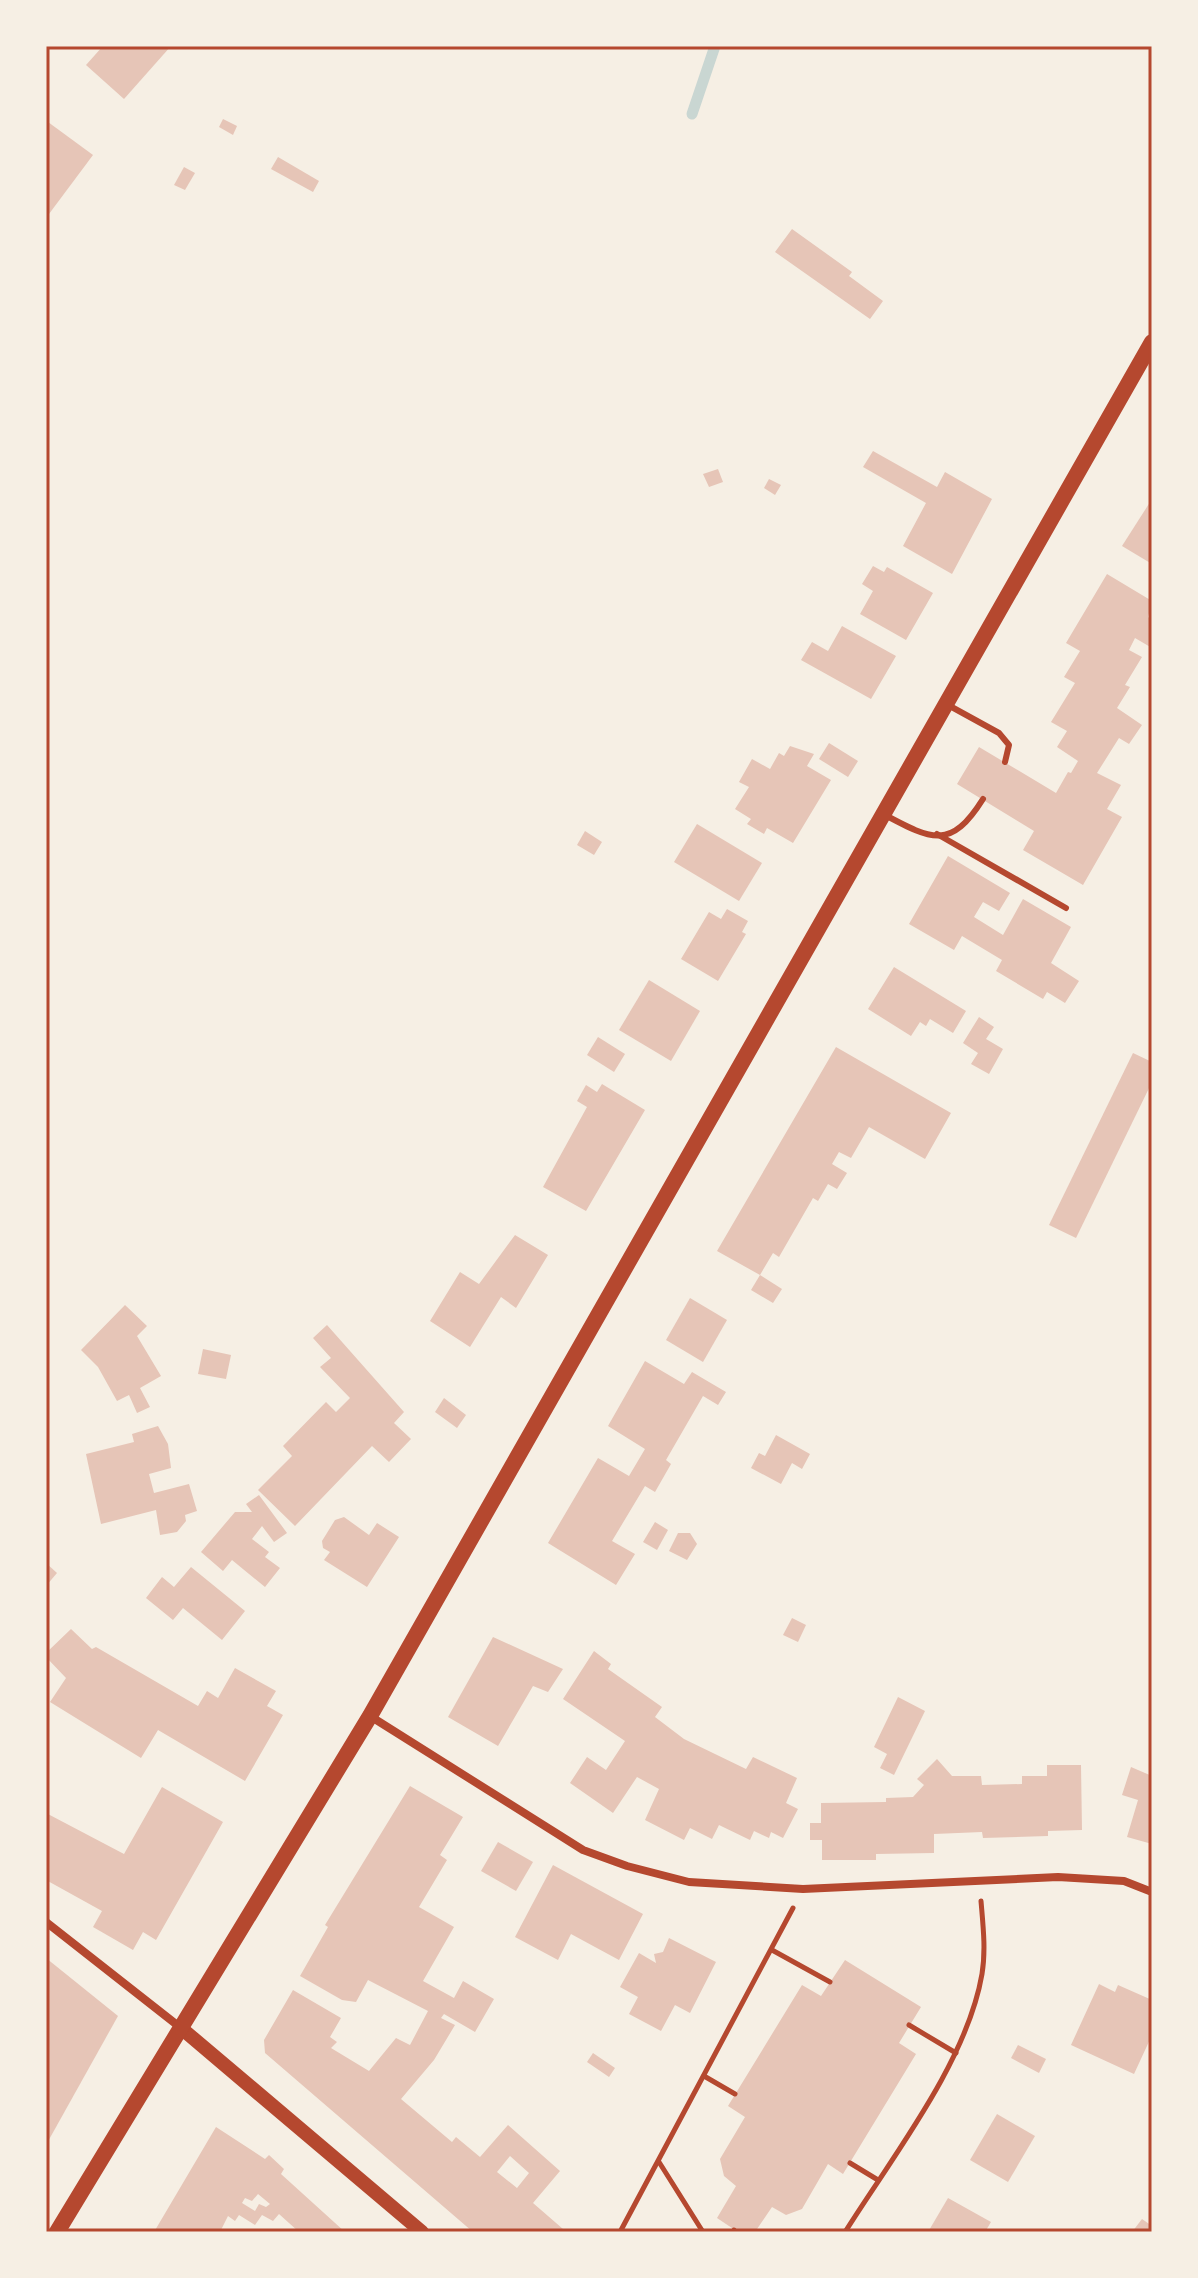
<svg xmlns="http://www.w3.org/2000/svg" width="1198" height="2278" font-family="Bitter,serif">
	<rect width="100%" height="100%" fill="#f6efe4"/>
	<g fill="none" stroke-linecap="round" stroke-linejoin="round">
		<path stroke="#c9d6d2" stroke-width="11" d="M 692,114 L 715,46"/>
	</g>
	<g fill="#e6c5b7" fill-rule="evenodd">
		<path d="M 103,46 L 171,46 L 124,99 L 86,65 Z"/>
		<path d="M 223,119 L 237,126 L 233,135 L 219,127 Z"/>
		<path d="M 48,122 L 93,155 L 46,218 L 46,125 Z"/>
		<path d="M 278,157 L 319,181 L 313,192 L 271,169 Z"/>
		<path d="M 184,167 L 195,173 L 185,190 L 174,185 Z"/>
		<path d="M 792,229 L 852,272 L 849,276 L 883,301 L 870,319 L 775,252 Z"/>
		<path d="M 873,451 L 937,487 L 945,472 L 992,499 L 952,574 L 903,546 L 926,503 L 863,467 Z"/>
		<path d="M 718,469 L 723,482 L 709,487 L 703,474 Z"/>
		<path d="M 769,479 L 781,485 L 775,495 L 764,488 Z"/>
		<path d="M 1152,499 L 1152,564 L 1122,546 Z"/>
		<path d="M 873,566 L 884,572 L 887,567 L 933,593 L 906,640 L 860,614 L 873,591 L 862,584 Z"/>
		<path d="M 1107,574 L 1152,601 L 1148,617 L 1152,620 L 1152,648 L 1135,638 L 1129,650 L 1142,657 L 1125,685 L 1130,687 L 1117,708 L 1142,725 L 1129,744 L 1119,738 L 1097,773 L 1121,785 L 1107,809 L 1122,817 L 1083,885 L 1023,850 L 1034,831 L 957,784 L 979,747 L 1056,793 L 1068,772 L 1071,773 L 1078,761 L 1057,747 L 1067,731 L 1051,722 L 1075,683 L 1064,677 L 1080,651 L 1066,643 Z"/>
		<path d="M 842,626 L 896,656 L 871,699 L 801,660 L 812,642 L 828,651 Z"/>
		<path d="M 829,743 L 858,761 L 848,777 L 819,759 Z"/>
		<path d="M 790,746 L 814,754 L 807,766 L 831,780 L 793,843 L 767,828 L 764,834 L 747,824 L 751,819 L 735,809 L 749,787 L 739,782 L 752,759 L 770,769 L 779,753 L 784,756 Z"/>
		<path d="M 697,824 L 762,863 L 739,901 L 674,862 Z"/>
		<path d="M 585,831 L 602,842 L 594,855 L 577,845 Z"/>
		<path d="M 948,856 L 1010,893 L 999,911 L 983,902 L 974,917 L 1003,935 L 1023,899 L 1071,927 L 1051,963 L 1079,981 L 1065,1003 L 1047,992 L 1043,999 L 996,971 L 1002,960 L 962,936 L 954,950 L 909,924 Z"/>
		<path d="M 727,909 L 748,921 L 742,932 L 746,934 L 718,981 L 681,959 L 709,912 L 721,919 Z"/>
		<path d="M 894,967 L 966,1011 L 953,1033 L 930,1019 L 926,1026 L 920,1022 L 911,1036 L 868,1009 Z"/>
		<path d="M 649,980 L 700,1011 L 671,1061 L 619,1030 Z"/>
		<path d="M 979,1017 L 994,1027 L 986,1039 L 1003,1049 L 989,1074 L 971,1064 L 978,1053 L 963,1043 Z"/>
		<path d="M 598,1037 L 625,1054 L 614,1072 L 587,1055 Z"/>
		<path d="M 836,1047 L 951,1113 L 925,1159 L 869,1127 L 851,1158 L 839,1152 L 832,1164 L 847,1173 L 837,1189 L 828,1184 L 818,1201 L 813,1198 L 779,1257 L 773,1253 L 760,1275 L 717,1251 Z"/>
		<path d="M 1133,1053 L 1152,1062 L 1152,1082 L 1076,1238 L 1049,1225 Z"/>
		<path d="M 602,1084 L 645,1110 L 586,1211 L 543,1187 L 587,1107 L 577,1101 L 586,1085 L 597,1092 Z"/>
		<path d="M 515,1235 L 548,1255 L 516,1308 L 501,1297 L 470,1347 L 430,1321 L 460,1272 L 479,1284 Z"/>
		<path d="M 760,1275 L 782,1289 L 773,1303 L 751,1290 Z"/>
		<path d="M 690,1298 L 727,1320 L 703,1362 L 666,1340 Z"/>
		<path d="M 125,1305 L 147,1326 L 137,1336 L 161,1376 L 140,1388 L 150,1407 L 137,1413 L 129,1395 L 117,1401 L 98,1367 L 81,1350 Z"/>
		<path d="M 327,1325 L 404,1412 L 394,1423 L 411,1439 L 389,1462 L 372,1446 L 295,1526 L 258,1490 L 292,1456 L 283,1446 L 326,1402 L 336,1412 L 350,1398 L 320,1367 L 331,1358 L 313,1338 Z"/>
		<path d="M 203,1349 L 231,1355 L 226,1379 L 198,1374 Z"/>
		<path d="M 645,1361 L 684,1384 L 692,1372 L 726,1392 L 718,1405 L 703,1396 L 666,1460 L 671,1464 L 655,1492 L 645,1486 L 612,1541 L 635,1554 L 616,1585 L 548,1543 L 598,1458 L 629,1476 L 645,1449 L 608,1426 Z"/>
		<path d="M 444,1398 L 466,1415 L 457,1428 L 435,1412 Z"/>
		<path d="M 158,1426 L 168,1444 L 171,1468 L 149,1474 L 154,1493 L 189,1484 L 197,1511 L 185,1515 L 186,1521 L 177,1532 L 160,1535 L 156,1510 L 101,1524 L 86,1454 L 134,1442 L 132,1434 Z"/>
		<path d="M 776,1435 L 810,1454 L 802,1469 L 792,1463 L 781,1484 L 751,1468 L 759,1453 L 765,1456 Z"/>
		<path d="M 259,1495 L 287,1533 L 274,1542 L 262,1526 L 252,1539 L 269,1552 L 265,1557 L 280,1568 L 265,1587 L 232,1560 L 223,1571 L 201,1552 L 235,1512 L 252,1512 L 246,1504 Z"/>
		<path d="M 344,1517 L 369,1535 L 377,1523 L 399,1537 L 367,1587 L 324,1560 L 330,1552 L 323,1548 L 322,1541 L 335,1520 Z"/>
		<path d="M 655,1522 L 668,1530 L 657,1550 L 643,1542 Z"/>
		<path d="M 678,1533 L 690,1533 L 697,1544 L 687,1560 L 669,1551 Z"/>
		<path d="M 46,1563 L 57,1573 L 46,1586 Z"/>
		<path d="M 191,1567 L 245,1611 L 222,1640 L 183,1608 L 173,1620 L 146,1598 L 162,1577 L 174,1587 Z"/>
		<path d="M 792,1618 L 806,1625 L 798,1642 L 783,1635 Z"/>
		<path d="M 71,1629 L 92,1649 L 96,1647 L 198,1706 L 207,1691 L 218,1698 L 235,1668 L 276,1691 L 267,1706 L 283,1715 L 245,1781 L 158,1730 L 141,1758 L 50,1702 L 66,1678 L 46,1657 L 46,1653 Z"/>
		<path d="M 493,1637 L 563,1669 L 548,1692 L 533,1686 L 498,1746 L 448,1717 Z"/>
		<path d="M 594,1651 L 611,1664 L 608,1669 L 662,1707 L 655,1717 L 684,1739 L 746,1769 L 753,1757 L 797,1778 L 786,1803 L 798,1809 L 783,1838 L 771,1832 L 769,1838 L 754,1831 L 750,1840 L 719,1825 L 712,1839 L 690,1828 L 684,1840 L 645,1820 L 659,1789 L 637,1777 L 613,1813 L 570,1783 L 587,1757 L 606,1770 L 625,1741 L 563,1699 Z"/>
		<path d="M 898,1697 L 925,1711 L 894,1775 L 880,1768 L 887,1754 L 874,1747 Z"/>
		<path d="M 937,1759 L 952,1776 L 981,1776 L 982,1785 L 1022,1784 L 1022,1776 L 1047,1776 L 1047,1765 L 1081,1765 L 1082,1830 L 1048,1831 L 1048,1836 L 983,1838 L 982,1832 L 934,1834 L 934,1853 L 876,1854 L 876,1860 L 822,1860 L 822,1840 L 810,1840 L 810,1823 L 821,1823 L 821,1803 L 886,1802 L 886,1798 L 913,1797 L 924,1785 L 917,1779 Z"/>
		<path d="M 1131,1767 L 1152,1776 L 1152,1844 L 1127,1837 L 1138,1800 L 1122,1795 Z"/>
		<path d="M 410,1786 L 463,1817 L 440,1855 L 447,1860 L 419,1907 L 454,1927 L 423,1981 L 454,1998 L 463,1981 L 494,1999 L 475,2032 L 444,2014 L 441,2018 L 455,2025 L 434,2060 L 401,2099 L 452,2142 L 456,2137 L 480,2157 L 508,2125 L 560,2171 L 533,2203 L 563,2229 L 561,2232 L 473,2232 L 265,2053 L 264,2040 L 293,1990 L 341,2018 L 330,2037 L 337,2042 L 331,2048 L 369,2071 L 396,2038 L 410,2045 L 428,2011 L 368,1980 L 356,2002 L 342,2000 L 300,1976 L 328,1927 L 325,1925 ZM 510,2156 L 529,2173 L 517,2188 L 497,2172 Z"/>
		<path d="M 162,1787 L 223,1822 L 156,1940 L 143,1932 L 133,1950 L 93,1927 L 102,1911 L 46,1880 L 46,1813 L 124,1854 Z"/>
		<path d="M 498,1842 L 533,1862 L 516,1891 L 481,1871 Z"/>
		<path d="M 553,1865 L 643,1914 L 619,1960 L 571,1934 L 558,1960 L 515,1937 Z"/>
		<path d="M 669,1938 L 716,1962 L 690,2013 L 675,2005 L 661,2031 L 629,2014 L 638,1997 L 620,1987 L 639,1953 L 656,1963 L 654,1954 L 663,1952 Z"/>
		<path d="M 46,1958 L 118,2016 L 46,2145 Z"/>
		<path d="M 845,1960 L 921,2007 L 899,2043 L 916,2054 L 843,2174 L 828,2164 L 802,2209 L 786,2215 L 772,2207 L 755,2232 L 738,2232 L 717,2218 L 736,2186 L 724,2176 L 720,2159 L 745,2117 L 728,2106 L 802,1985 L 821,1996 Z"/>
		<path d="M 1099,1984 L 1115,1992 L 1118,1985 L 1152,2000 L 1152,2035 L 1134,2074 L 1071,2045 Z"/>
		<path d="M 1018,2045 L 1046,2059 L 1039,2073 L 1011,2058 Z"/>
		<path d="M 593,2053 L 615,2068 L 609,2077 L 587,2062 Z"/>
		<path d="M 997,2114 L 1035,2136 L 1008,2182 L 970,2160 Z"/>
		<path d="M 216,2127 L 265,2159 L 269,2155 L 284,2169 L 281,2174 L 345,2232 L 299,2232 L 279,2214 L 273,2221 L 262,2215 L 255,2225 L 239,2215 L 235,2221 L 228,2216 L 220,2232 L 154,2232 ZM 258,2194 L 270,2204 L 266,2207 L 259,2204 L 255,2211 L 242,2203 L 245,2198 L 252,2201 Z"/>
		<path d="M 948,2198 L 991,2222 L 985,2232 L 928,2232 Z"/>
		<path d="M 1142,2219 L 1152,2226 L 1152,2232 L 1132,2232 Z"/>
	</g>
	<g fill="none" stroke-linecap="round" stroke-linejoin="round">
		<g stroke="#b5482f" stroke-width="5">
			<path d="M 772,1950 L 830,1982"/>
			<path d="M 909,2025 L 956,2053"/>
			<path d="M 704,2076 L 735,2094"/>
			<path d="M 659,2162 L 703,2232"/>
			<path d="M 850,2163 L 878,2180"/>
			<path d="M 620,2232 L 793,1908"/>
			<path d="M 733,2232 L 734,2230"/>
			<path d="M 845,2232 C 892,2157 967,2062 982,1974 C 986,1950 983,1925 981,1901"/>
		</g>
		<g stroke="#b5482f" stroke-width="6">
			<path d="M 948,705 L 999,733 L 1009,745 L 1005,762"/>
			<path d="M 885,815 C 932,840 951,850 983,799"/>
			<path d="M 937,834 L 1066,908"/>
		</g>
		<g stroke="#b5482f" stroke-width="8">
			<path d="M 370,1716 L 583,1850 L 627,1866 L 689,1882 L 803,1889 L 1058,1877 L 1124,1881 L 1152,1892"/>
			<path d="M 46,1922 L 181,2028"/>
		</g>
		<path stroke="#b5482f" stroke-width="14" d="M 181,2028 L 422,2232"/>
		<path stroke="#b5482f" stroke-width="16" d="M 57,2232 L 370,1716 L 1152,342"/>
	</g>
	<rect width="1198" height="2278" fill="none" stroke="#f6efe4" stroke-width="96"/>
	<rect x="48" y="48" width="1102" height="2182" fill="none" stroke="#b5482f" stroke-width="3"/>
</svg>
